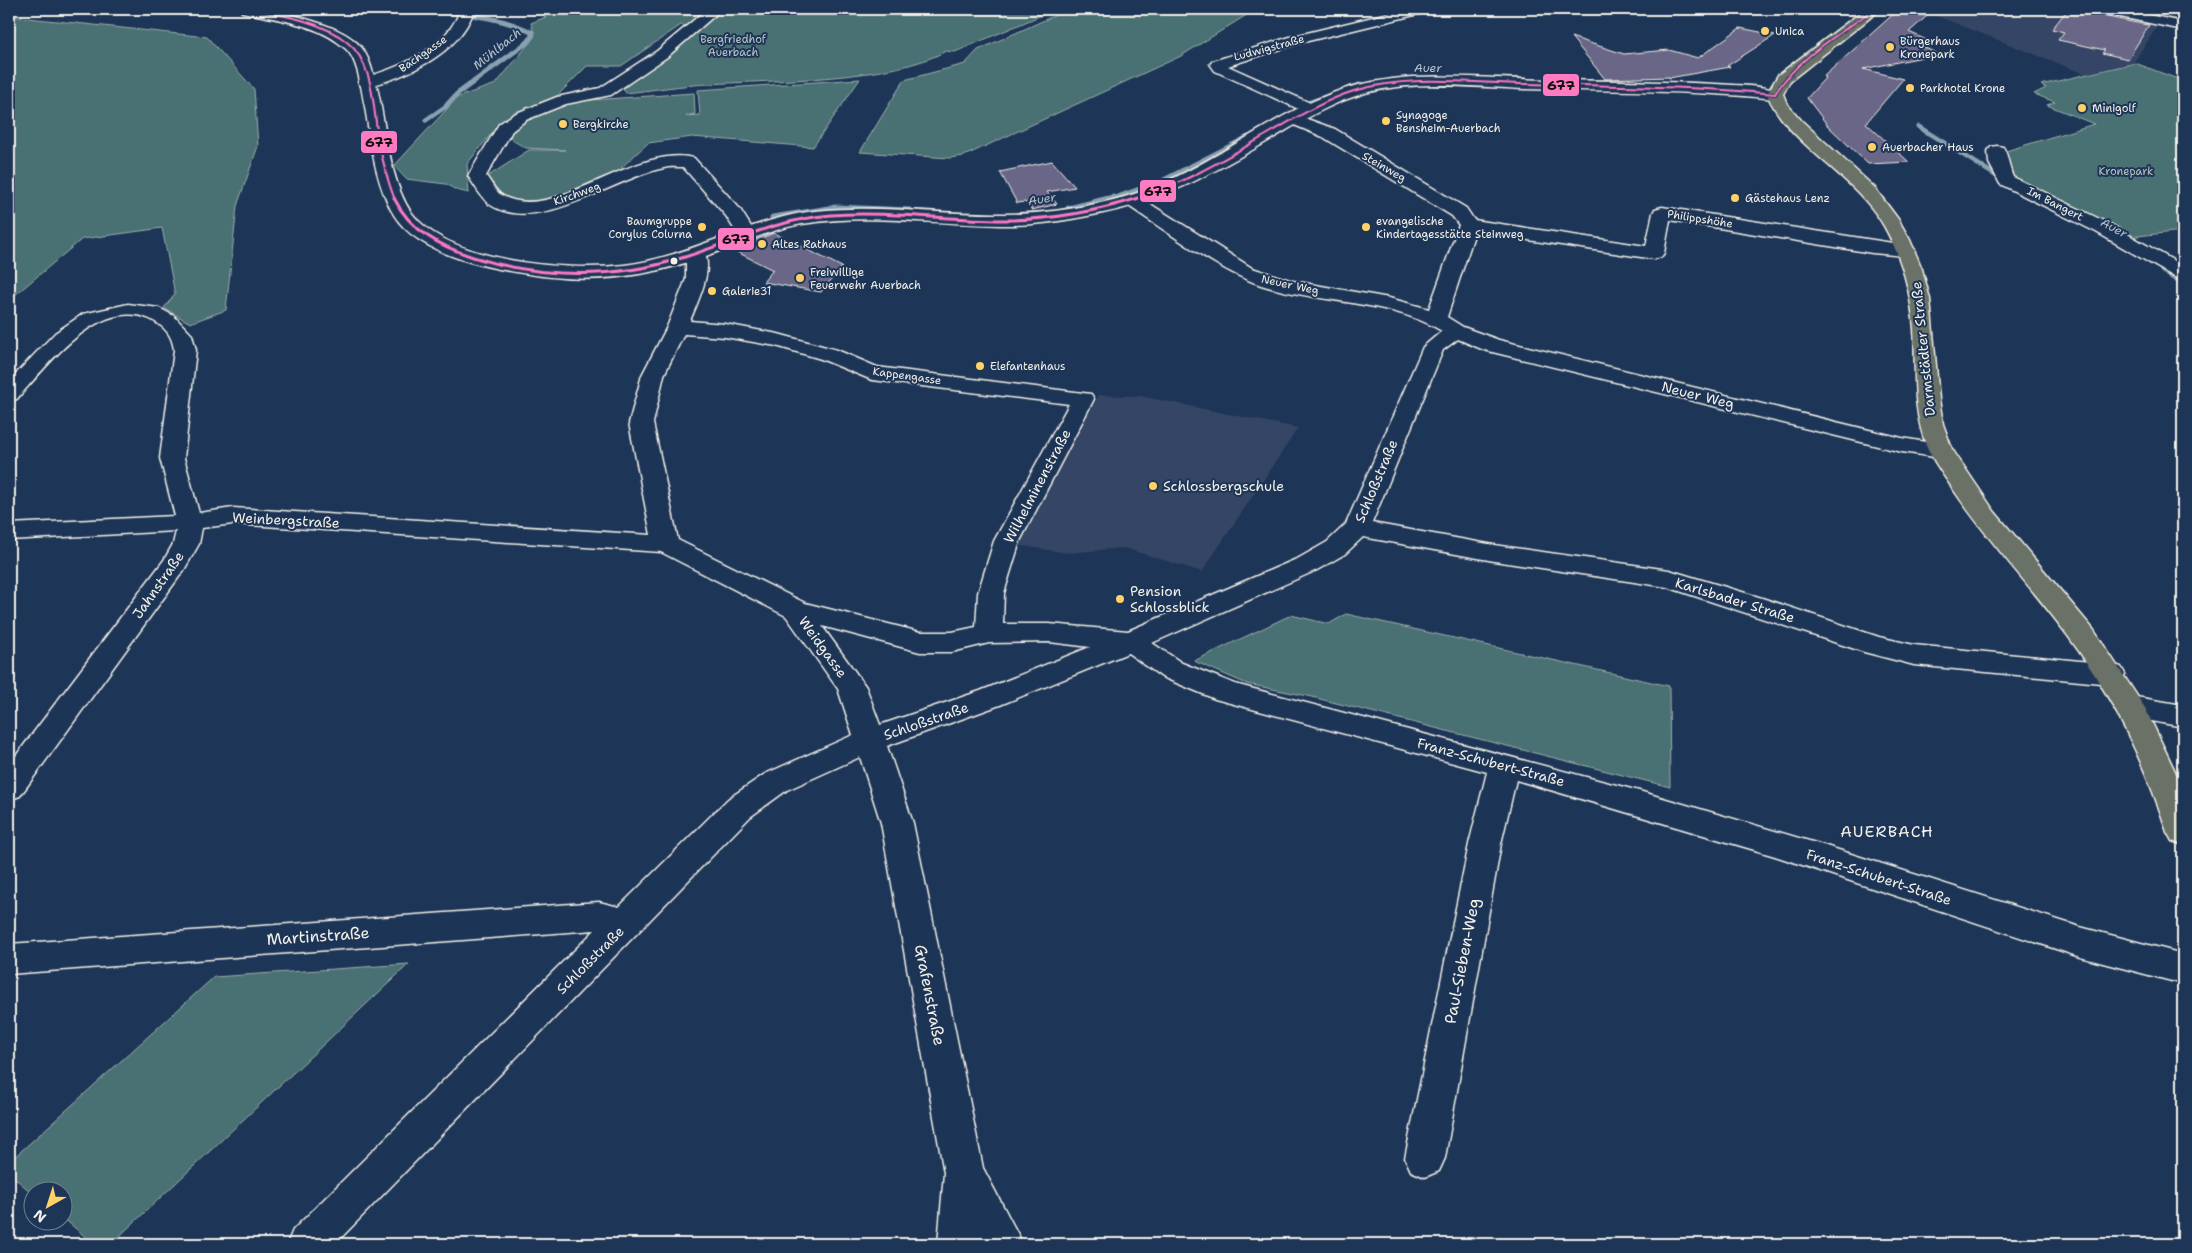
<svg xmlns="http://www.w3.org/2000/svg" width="2192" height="1253" font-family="'Shantell Sans',sans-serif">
	<rect width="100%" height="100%" fill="#1d3557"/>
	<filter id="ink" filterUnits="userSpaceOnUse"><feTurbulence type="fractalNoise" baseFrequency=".02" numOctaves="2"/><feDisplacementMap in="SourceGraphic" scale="10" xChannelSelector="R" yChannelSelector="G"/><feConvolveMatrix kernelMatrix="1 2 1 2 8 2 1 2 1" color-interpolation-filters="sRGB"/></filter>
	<g filter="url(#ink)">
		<g fill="#344465">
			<path d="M 1907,9 L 2081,9 L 2159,24 L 2134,62 L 2085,74 L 1929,13 Z"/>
			<path d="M 1099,395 L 1140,396 L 1298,428 L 1202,572 L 1124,548 L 1068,553 L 1015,545 Z"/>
		</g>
		<g fill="#496f72" stroke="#9eb0ad">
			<path d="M 557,9 L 708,9 L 687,26 L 681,25 L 621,66 L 587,66 L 554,99 L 510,120 L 491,134 L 467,164 L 469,193 L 456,190 L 446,184 L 406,179 L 394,166 L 458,97 L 496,84 L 535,36 L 531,23 L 553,14 Z"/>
			<path d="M 721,9 L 1056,9 L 955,52 L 946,51 C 892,81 773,80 710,84 C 682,85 654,90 626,93 L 623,89 Z"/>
			<path d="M 1069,9 L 1256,9 L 1181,56 L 964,156 L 949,158 L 860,152 L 904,80 L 965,64 L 978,50 Z"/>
			<path d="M 9,16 L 207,37 L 254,89 L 258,146 L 237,206 L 226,310 L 190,323 L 164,308 L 175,294 L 162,228 L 82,239 L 9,300 Z"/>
			<path d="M 2135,63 L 2183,81 L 2183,231 L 2129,237 L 2014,181 L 2006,151 L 2094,124 L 2047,105 L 2055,102 L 2034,94 L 2046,88 L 2041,85 Z"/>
			<path d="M 860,79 L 813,147 L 692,137 L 648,143 L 622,167 L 625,172 C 579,191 555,208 504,200 L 485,178 L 529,150 L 565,150 L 526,148 L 512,140 L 508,130 L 522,118 L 562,102 L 694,93 L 695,114 L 686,116 L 700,115 L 698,90 Z"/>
			<path d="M 1346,614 L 1669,686 L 1670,787 L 1308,696 L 1247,684 L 1194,661 L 1291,615 L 1329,624 Z"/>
			<path d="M 409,964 L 111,1244 L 94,1244 L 63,1218 L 62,1190 L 32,1190 L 32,1193 L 9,1173 L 9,1162 L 214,977 Z"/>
		</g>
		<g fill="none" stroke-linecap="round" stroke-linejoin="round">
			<g stroke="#8aa1b1" stroke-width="5">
				<path d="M 415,9 C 454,14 498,14 533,33 L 529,41 L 457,94 L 445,107 L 426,120"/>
				<path d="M 1310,102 L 1362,84"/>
				<path d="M 1919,127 L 1995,175"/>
				<path d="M 1109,200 L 1162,181 L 1248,137"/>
			</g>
			<g stroke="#8aa1b1" stroke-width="7">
				<path d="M 1069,209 L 1113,198"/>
				<path d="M 773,218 L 836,208 L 909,211"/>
				<path d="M 2163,270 L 2183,283"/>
			</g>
		</g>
		<g fill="#696687" stroke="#f4f1e8">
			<path d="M 2068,9 L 2142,24 L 2149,25 L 2128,59 L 2102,53 L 2105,50 L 2058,40 L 2064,32 L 2052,29 Z"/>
			<path d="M 1898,10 L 1927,16 L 1909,32 L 1933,43 L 1919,45 L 1938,54 L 1863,69 L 1903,79 L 1866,123 L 1909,162 L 1868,164 L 1828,126 L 1807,98 L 1826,77 L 1823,77 Z"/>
			<path d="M 1740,28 L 1775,35 L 1727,66 L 1730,67 L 1669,78 L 1670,77 L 1605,79 L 1571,37 L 1624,54 L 1669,50 L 1698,58 Z"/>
			<path d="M 1052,161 L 1075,187 L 1047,192 L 1057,204 L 1032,210 L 1025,202 L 1017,203 L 1000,172 Z"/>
			<path d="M 774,233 L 842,267 L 821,292 L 763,282 L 773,270 L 731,249 Z"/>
		</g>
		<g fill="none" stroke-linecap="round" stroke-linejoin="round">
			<g stroke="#f4f1e8" stroke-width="3">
				<g id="minor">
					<path d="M 456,9 L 470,9 L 473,13 C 457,55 406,77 366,87 L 360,85 L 358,82 L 360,79 C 396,69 444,50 459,13 Z"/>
					<path d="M 707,9 L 722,9 L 667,57 L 611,95 L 566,104 L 526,120 L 512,131 L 486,176 C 491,182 496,193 503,196 C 555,224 633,143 694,158 L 740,209 L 755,233 L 753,237 L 739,237 L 726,216 L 683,167 C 677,167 670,166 664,168 C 615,177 538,237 489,204 C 481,198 474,184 468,176 L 499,124 L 514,114 L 557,97 L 600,88 L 657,51 Z"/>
					<path d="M 1406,9 L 1429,9 L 1427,12 L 1300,43 L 1228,66 L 1317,106 L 1319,109 L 1317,112 L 1305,112 L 1215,71 L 1210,64 L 1213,61 L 1290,37 Z"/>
					<path d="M 2094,9 L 2120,9 L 2183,22 L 2183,30 L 2101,13 Z"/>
					<path d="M 1293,114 L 1335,129 L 1466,208 L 1474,220 L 1646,246 L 1653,213 L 1655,209 L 1662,207 L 1912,246 L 1915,250 L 1912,254 L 1905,256 L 1872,253 L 1670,220 L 1664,253 L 1661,257 L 1654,259 L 1475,232 L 1447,317 L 1463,327 L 1499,340 L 1902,438 L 1949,446 L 1953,451 L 1949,456 L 1941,458 L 1902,452 L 1484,350 L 1458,339 L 1443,350 L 1372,523 L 1494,545 L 1669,570 L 1762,598 L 1879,637 L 1914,645 L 2111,664 L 2121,667 L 2125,674 L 2121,681 L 2111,684 L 1914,665 L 1864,652 L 1667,587 L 1494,561 L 1363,537 L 1345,554 L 1317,570 L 1152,643 L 1182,663 L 1235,684 L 1639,791 L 1826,846 L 2080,927 L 2183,954 L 2183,984 L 2080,957 L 1775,856 L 1516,780 L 1501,844 L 1445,1158 L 1439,1171 L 1425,1177 L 1411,1171 L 1405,1158 L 1469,844 L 1487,772 L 1215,699 L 1162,677 L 1128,653 L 1000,705 L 887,746 L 913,823 L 983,1168 L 1023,1244 L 981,1244 L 979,1240 L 978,1244 L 938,1244 L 944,1173 L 881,823 L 860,757 L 787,790 L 750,817 L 335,1244 L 287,1244 L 293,1230 L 595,930 L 9,974 L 9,944 L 599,902 L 619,907 L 728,799 L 765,774 L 853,735 L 838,689 L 786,616 L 661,552 L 233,524 L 202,528 L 199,544 L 184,570 L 20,796 L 9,800 L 9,765 L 164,560 L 173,544 L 176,531 L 9,540 L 9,524 L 175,516 L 160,458 L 174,350 C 172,334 164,326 150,319 C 98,296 46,367 17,399 L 9,401 L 9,381 L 55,333 L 83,314 L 128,304 L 159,308 L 174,316 L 192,335 L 196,350 L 184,458 L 199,513 L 233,508 L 651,535 L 629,423 L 642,375 L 667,327 L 686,279 L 686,254 L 689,250 L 703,250 C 715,268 697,303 690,321 L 725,324 L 778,334 L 837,350 L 877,367 L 1091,394 L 1094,399 L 1020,541 L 1004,593 L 1003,624 L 1049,624 L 1128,631 L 1299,558 L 1327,542 L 1346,524 L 1423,347 L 1442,331 C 1388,299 1320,304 1261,285 C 1219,271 1165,230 1127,205 L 1124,201 L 1127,197 L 1139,197 L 1252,268 L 1293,281 L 1389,298 L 1429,309 L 1459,225 L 1452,216 L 1323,137 L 1287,122 L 1285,119 L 1287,116 ZM 684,334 L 725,337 L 776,346 L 821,359 L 872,380 L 1069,404 L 994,541 L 978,593 L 976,627 L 952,632 L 920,632 L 805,603 L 678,540 L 653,423 L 664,375 ZM 822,626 L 920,652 L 952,652 L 989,643 L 1049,642 L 1090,647 L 980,691 L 880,725 L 866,687 Z"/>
					<path d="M 1997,146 L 2003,147 C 2008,154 2009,168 2013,177 L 2110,224 L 2183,266 L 2183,280 L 2176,278 L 2096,232 L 2000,184 L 1989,163 L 1988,151 L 1991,147 Z"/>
					<path d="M 2130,696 L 2183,705 L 2183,727 L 2120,715 L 2115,707 L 2120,699 Z"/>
				</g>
			</g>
			<g stroke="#f4f1e8" stroke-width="3">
				<path id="secondary" d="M 240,9 C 267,8 291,13 316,22 C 332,27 350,34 361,47 C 370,58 373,74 377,87 C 386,125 389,180 411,212 C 446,262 569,272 624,265 C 690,257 749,219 815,211 C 879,204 942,215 1006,214 C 1041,214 1075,209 1109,201 C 1196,182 1261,117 1344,89 C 1366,82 1389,79 1412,77 C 1458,75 1505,79 1551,80 C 1612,81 1672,81 1733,85 C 1749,86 1770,86 1783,94 L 1775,99 C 1692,90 1608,91 1524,89 C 1469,87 1406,78 1353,97 C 1320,108 1291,128 1261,145 C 1211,174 1160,202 1103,213 C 1069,220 1035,226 1000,225 C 934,224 867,213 802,224 C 767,230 736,246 703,257 C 651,276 597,283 542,276 C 496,270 420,257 394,215 C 375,183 371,143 365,107 C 361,89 359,63 347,50 C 321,24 275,19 242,12 Z"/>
			</g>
			<g stroke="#f4f1e8" stroke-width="3">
				<path id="primary" d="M 1865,9 L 1881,9 L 1790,81 L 1783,94 L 1787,104 L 1802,121 L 1874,187 L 1898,219 L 1910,240 L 1922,269 L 1930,299 L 1939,399 L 1943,424 L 1952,449 L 1994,511 L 2093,629 L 2145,708 L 2183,788 L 2183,845 L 2172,841 L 2167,832 C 2142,754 2106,683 2055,619 C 2020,574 1982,533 1951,486 C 1943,474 1934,462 1928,449 C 1911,411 1916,369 1914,329 C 1911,293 1902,258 1884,226 C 1854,174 1788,145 1767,94 L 1778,75 Z"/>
			</g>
			<use href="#minor" fill="#1d3557" fill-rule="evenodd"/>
			<use href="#secondary" fill="#1d3557" fill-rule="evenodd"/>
			<use href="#primary" fill="#6a7166" fill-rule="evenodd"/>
			<g stroke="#1d3557" stroke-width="4">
				<g id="bus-1-far1">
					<path d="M 247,9 C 280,15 320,20 347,42 C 374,63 373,107 378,137 C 382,159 387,180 395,200"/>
					<path d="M 1775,94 C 1798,57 1840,34 1874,9"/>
					<path d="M 1134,200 C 1184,184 1228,157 1273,131 C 1299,116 1325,100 1354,91 C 1410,74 1469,83 1526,84 C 1609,86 1692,86 1775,94"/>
				</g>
			</g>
			<g stroke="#1d3557" stroke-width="6">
				<path id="bus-1" d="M 394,198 C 410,231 440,246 473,257 C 541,279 618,279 685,257 C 734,241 780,219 831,215 C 889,211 946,220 1003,220 C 1049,220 1095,212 1138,198"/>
			</g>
			<use href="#bus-1-far1" stroke="#fe7ac1" stroke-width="2"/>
			<use href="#bus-1" stroke="#fe7ac1" stroke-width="3"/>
		</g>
	</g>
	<g fill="#ffd166" stroke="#1d3557" stroke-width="2">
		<circle cx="1765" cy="31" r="5"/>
		<circle cx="1890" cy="47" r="5"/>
		<circle cx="1910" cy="88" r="5"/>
		<circle cx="2082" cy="108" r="5"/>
		<circle cx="1386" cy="121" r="5"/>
		<circle cx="563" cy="124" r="5"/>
		<circle cx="1872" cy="147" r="5"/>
		<circle cx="1735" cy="198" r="5"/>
		<circle cx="702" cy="227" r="5"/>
		<circle cx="1366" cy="227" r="5"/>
		<circle cx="762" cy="244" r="5"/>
		<circle cx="800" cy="278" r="5"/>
		<circle cx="712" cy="291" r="5"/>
		<circle cx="980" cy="366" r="5"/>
		<circle cx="1153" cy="486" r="5"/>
		<circle cx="1120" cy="599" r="5"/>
	</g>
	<circle fill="#f4f1e8" stroke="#1d3557" stroke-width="2" cx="674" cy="261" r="4.5"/>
	<g text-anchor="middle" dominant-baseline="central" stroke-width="4" stroke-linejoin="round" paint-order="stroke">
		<g font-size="11" fill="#f4f1e8" stroke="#1d3557" text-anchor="start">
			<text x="1775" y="31">Unica</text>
			<text x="1900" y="41">Bürgerhaus<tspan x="1900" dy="13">Kronepark</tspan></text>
			<text x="1920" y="88">Parkhotel Krone</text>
			<text x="2092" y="108">Minigolf</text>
			<text x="1396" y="115">Synagoge<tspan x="1396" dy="13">Bensheim-Auerbach</tspan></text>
			<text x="573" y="124">Bergkirche</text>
			<text x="1882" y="147">Auerbacher Haus</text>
			<text x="1745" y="198">Gästehaus Lenz</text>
			<text x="692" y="221" text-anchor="end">Baumgruppe<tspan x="692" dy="13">Corylus Colurna</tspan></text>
			<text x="1376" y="221">evangelische<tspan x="1376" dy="13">Kindertagesstätte Steinweg</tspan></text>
			<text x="772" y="244">Altes Rathaus</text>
			<text x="810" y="272">Freiwillige<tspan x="810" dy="13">Feuerwehr Auerbach</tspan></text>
			<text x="722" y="291">Galerie31</text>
			<text x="990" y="366">Elefantenhaus</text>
		</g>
		<g font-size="11" fill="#b8c4bf" stroke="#1d3557">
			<text x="733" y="39">Bergfriedhof<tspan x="733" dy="13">Auerbach</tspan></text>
			<text x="2126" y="171">Kronepark</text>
		</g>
		<g font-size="11" fill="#f4f1e8" stroke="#1d3557">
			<text transform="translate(1269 48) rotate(-15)">Ludwigstraße</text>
			<text transform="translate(423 54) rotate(-35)">Bachgasse</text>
			<text transform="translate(1384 167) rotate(30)">Steinweg</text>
			<text transform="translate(577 194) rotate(-20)">Kirchweg</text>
			<text transform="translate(2055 204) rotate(27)">Im Bangert</text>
			<text transform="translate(1700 219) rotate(9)">Philippshöhe</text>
			<text transform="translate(1290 285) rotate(12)">Neuer Weg</text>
			<text transform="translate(907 376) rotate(8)">Kappengasse</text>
		</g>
		<g font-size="12" font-style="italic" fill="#b6c2c8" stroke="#1d3557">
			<text transform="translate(497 49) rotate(-39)">Mühlbach</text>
			<text x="1428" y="68">Auer</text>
			<text transform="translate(1042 199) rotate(-9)">Auer</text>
			<text transform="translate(2114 228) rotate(28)">Auer</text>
		</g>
		<g font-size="14" fill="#f4f1e8" stroke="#1d3557">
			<text transform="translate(1923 349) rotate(-96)">Darmstädter Straße</text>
			<text transform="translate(1698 395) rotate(14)">Neuer Weg</text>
			<text transform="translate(1376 481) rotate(-67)">Schloßstraße</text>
			<text transform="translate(1037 486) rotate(-62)">Wilhelminenstraße</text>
			<text transform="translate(286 520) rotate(3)">Weinbergstraße</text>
			<text transform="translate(158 585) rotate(-55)">Jahnstraße</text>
			<text transform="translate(1735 600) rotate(17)">Karlsbader Straße</text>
			<text transform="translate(823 647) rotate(54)">Weidgasse</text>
			<text transform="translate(926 721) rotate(-19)">Schloßstraße</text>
			<text transform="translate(1491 762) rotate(15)">Franz-Schubert-Straße</text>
			<text transform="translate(1879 877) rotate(18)">Franz-Schubert-Straße</text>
			<text transform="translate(590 960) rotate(-45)">Schloßstraße</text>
		</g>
		<g font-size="14" fill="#f4f1e8" stroke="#1d3557" text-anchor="start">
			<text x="1163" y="486">Schlossbergschule</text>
			<text x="1130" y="591">Pension<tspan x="1130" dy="16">Schlossblick</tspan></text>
		</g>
		<g font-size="16" letter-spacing="1" fill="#f4f1e8" stroke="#1d3557">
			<text x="1887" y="831">AUERBACH</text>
		</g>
		<g font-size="16" fill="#f4f1e8" stroke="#1d3557">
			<text transform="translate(318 936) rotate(-4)">Martinstraße</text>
			<text transform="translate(1462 961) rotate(-79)">Paul-Sieben-Weg</text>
			<text transform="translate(930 995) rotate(79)">Grafenstraße</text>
		</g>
	</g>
	<g stroke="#1d3557" stroke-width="2">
		<rect x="1542" y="73" width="38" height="24" rx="5" fill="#fe7ac1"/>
		<rect x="360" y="130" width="38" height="24" rx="5" fill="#fe7ac1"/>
		<rect x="1139" y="179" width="38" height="24" rx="5" fill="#fe7ac1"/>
		<rect x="717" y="227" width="38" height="24" rx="5" fill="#fe7ac1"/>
	</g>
	<g font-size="14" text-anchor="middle" font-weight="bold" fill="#111">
		<text x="1561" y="90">677</text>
		<text x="379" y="147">677</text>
		<text x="1158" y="196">677</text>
		<text x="736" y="244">677</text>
	</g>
	<rect width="2192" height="1253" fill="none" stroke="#1d3557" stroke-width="30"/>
	<rect x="15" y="15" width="2162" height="1223" fill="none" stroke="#f4f1e8" stroke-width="2" filter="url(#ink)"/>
	<g transform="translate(48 1206) rotate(219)"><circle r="24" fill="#1d3557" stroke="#738091"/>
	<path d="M0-4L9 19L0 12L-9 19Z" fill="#ffd166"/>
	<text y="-8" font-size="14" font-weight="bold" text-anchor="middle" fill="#f4f1e8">N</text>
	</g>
</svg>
